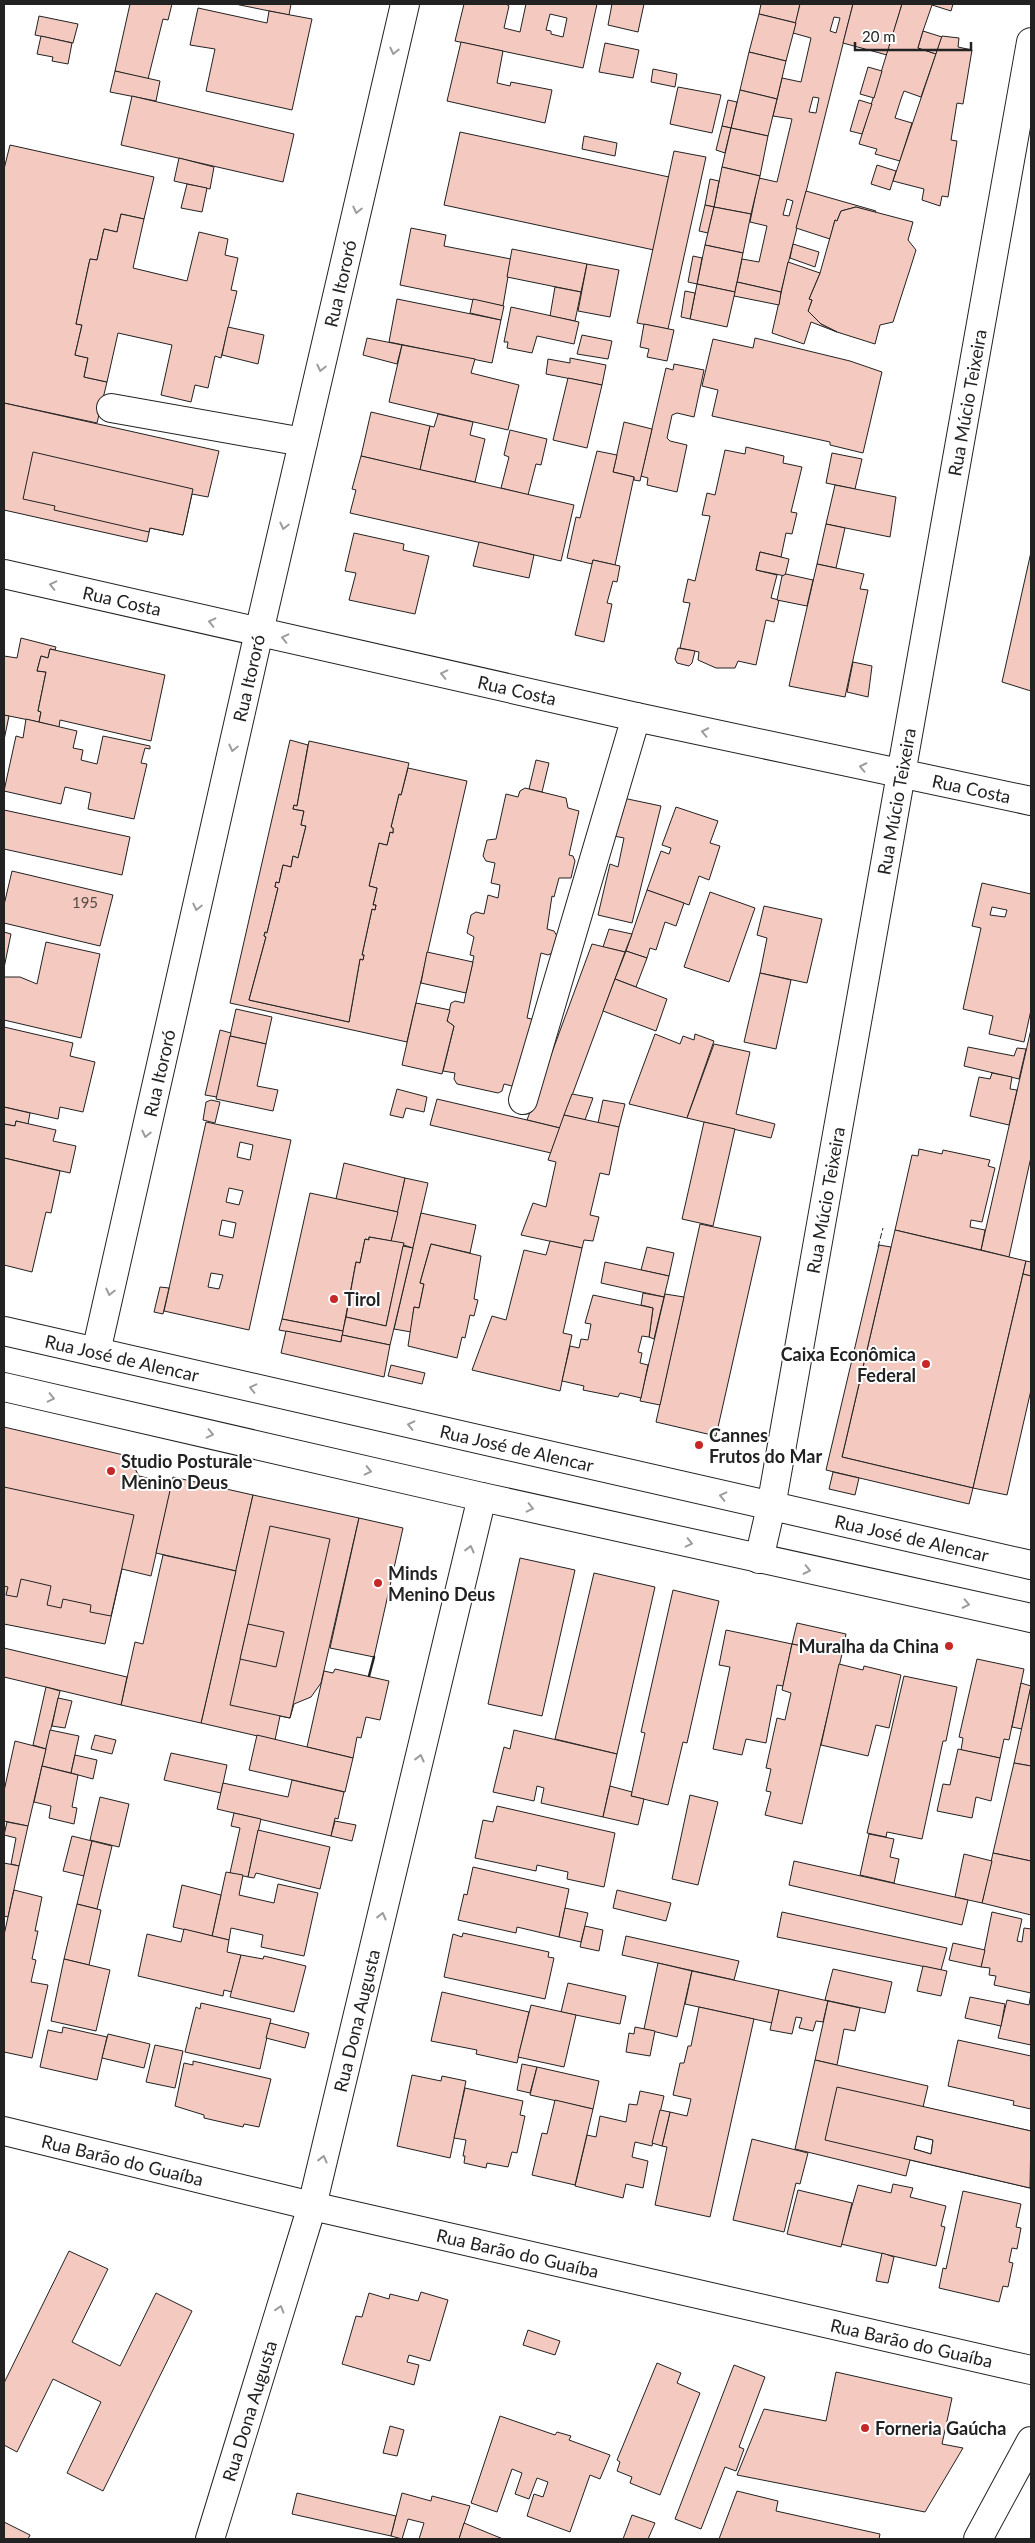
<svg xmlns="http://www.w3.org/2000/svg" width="1035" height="2543" font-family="Lato,sans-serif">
	<rect width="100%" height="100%" fill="#fff"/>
	<g fill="#f3c9c0" stroke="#222" fill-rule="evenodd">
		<path d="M 130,4 L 172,4 L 168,20 L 163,19 L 148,79 L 115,71 Z"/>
		<path d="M 235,4 L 291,4 L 289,15 Z"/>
		<path d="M 464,4 L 506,4 L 509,6 L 504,28 L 520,32 L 526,4 L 597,4 L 583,68 L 455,41 ZM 550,14 L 567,18 L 563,37 L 551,34 L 551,31 L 546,30 Z"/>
		<path d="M 612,4 L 644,4 L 638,32 L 608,25 Z"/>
		<path d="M 761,4 L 800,4 L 796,23 L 759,14 Z"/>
		<path d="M 800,4 L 853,4 L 781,292 L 737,282 L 742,259 L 759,262 L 767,226 L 750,222 L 759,178 L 777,182 L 792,119 L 773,116 L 782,78 L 801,82 L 811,38 L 793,33 ZM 834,17 L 840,18 L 836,33 L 830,31 ZM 813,97 L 819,98 L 816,113 L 809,112 ZM 787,199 L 793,201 L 789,216 L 783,215 Z"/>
		<path d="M 853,4 L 902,4 L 887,55 L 843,43 Z"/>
		<path d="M 902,4 L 953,4 L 951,11 L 932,5 L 923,31 L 918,48 L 936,54 L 921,97 L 904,91 L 901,99 L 895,118 L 912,123 L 900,161 L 875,154 L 877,149 L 859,144 Z"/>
		<path d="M 198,8 L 267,23 L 269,11 L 312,19 L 292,110 L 206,91 L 215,49 L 190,45 Z"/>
		<path d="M 759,14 L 796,23 L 786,61 L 749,52 Z"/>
		<path d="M 39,16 L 78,24 L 73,43 L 35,35 Z"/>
		<path d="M 923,31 L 942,37 L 936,54 L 918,48 Z"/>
		<path d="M 41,36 L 72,43 L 68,64 L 52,61 L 53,57 L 37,54 Z"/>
		<path d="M 942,36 L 959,38 L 958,47 L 972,50 L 963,104 L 957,103 L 951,140 L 957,141 L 948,197 L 942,196 L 940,206 L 922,200 L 924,189 L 893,181 Z"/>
		<path d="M 461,42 L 503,51 L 497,83 L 510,86 L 511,82 L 552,90 L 545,123 L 447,101 Z"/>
		<path d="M 605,43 L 639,50 L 633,78 L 599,72 Z"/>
		<path d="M 749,52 L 786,61 L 777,99 L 740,90 Z"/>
		<path d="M 868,67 L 882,71 L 874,98 L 860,94 Z"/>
		<path d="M 653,69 L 677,74 L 675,87 L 651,82 Z"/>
		<path d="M 115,71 L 160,81 L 156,101 L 110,92 Z"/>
		<path d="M 678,87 L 721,95 L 712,133 L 670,124 Z"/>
		<path d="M 740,90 L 777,99 L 768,136 L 731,128 Z"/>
		<path d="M 132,96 L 294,134 L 283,182 L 121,145 Z"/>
		<path d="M 728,100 L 737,102 L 731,128 L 722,126 Z"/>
		<path d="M 859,100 L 872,104 L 862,134 L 850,131 Z"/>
		<path d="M 722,126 L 731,128 L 725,153 L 716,150 Z"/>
		<path d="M 731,128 L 768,136 L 760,176 L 722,167 Z"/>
		<path d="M 460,132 L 669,177 L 654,250 L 444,205 Z"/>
		<path d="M 584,136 L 617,143 L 615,156 L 582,149 Z"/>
		<path d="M 10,145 L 154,177 L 144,219 L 121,214 L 117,232 L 104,229 L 97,260 L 90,259 L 76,324 L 82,325 L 75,355 L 88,358 L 84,377 L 107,382 L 97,423 L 4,403 L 4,169 Z"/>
		<path d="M 674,151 L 706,157 L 668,329 L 637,323 Z"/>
		<path d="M 179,158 L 214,167 L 210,189 L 174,181 Z"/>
		<path d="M 877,165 L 896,171 L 890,190 L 871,184 Z"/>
		<path d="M 722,167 L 760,176 L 751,214 L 714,207 Z"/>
		<path d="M 710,179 L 719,181 L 714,207 L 705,205 Z"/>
		<path d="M 187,184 L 207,188 L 202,212 L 181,208 Z"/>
		<path d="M 806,191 L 876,211 L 875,213 L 856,207 L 841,211 L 837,221 L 835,220 L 830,239 L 796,228 Z"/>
		<path d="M 705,205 L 714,207 L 708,233 L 699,231 Z"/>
		<path d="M 714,207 L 751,214 L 743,253 L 705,245 Z"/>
		<path d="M 856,207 L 913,222 L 908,240 L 916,250 L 911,266 L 893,322 L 880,325 L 875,344 L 837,332 L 821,324 L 808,311 L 812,300 L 809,299 L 820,273 L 835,220 L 837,221 L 841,211 Z"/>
		<path d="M 121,214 L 144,219 L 133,268 L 187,281 L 199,232 L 228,239 L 225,255 L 238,258 L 231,290 L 237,291 L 221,358 L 215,356 L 208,388 L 195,385 L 191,402 L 161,395 L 172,345 L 118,333 L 107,382 L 84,377 L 88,358 L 75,355 L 82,325 L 76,324 L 90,259 L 97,260 L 104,229 L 117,232 Z"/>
		<path d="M 411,228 L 446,235 L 444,246 L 511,259 L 503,306 L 400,285 Z"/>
		<path d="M 793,244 L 819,252 L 815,267 L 790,258 Z"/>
		<path d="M 705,245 L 743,253 L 735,292 L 697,284 Z"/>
		<path d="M 512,249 L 587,264 L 581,292 L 507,277 Z"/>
		<path d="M 693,256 L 702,258 L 697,284 L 688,282 Z"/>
		<path d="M 788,262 L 820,273 L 809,299 L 812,300 L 808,311 L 821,324 L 837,332 L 811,322 L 804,344 L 772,333 Z"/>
		<path d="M 587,264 L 619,270 L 610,317 L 578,311 Z"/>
		<path d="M 737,282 L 781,292 L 779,305 L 734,296 Z"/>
		<path d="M 697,284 L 735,292 L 727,327 L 690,319 Z"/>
		<path d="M 555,287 L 581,292 L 575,321 L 550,316 Z"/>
		<path d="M 685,291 L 695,293 L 690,319 L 681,317 Z"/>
		<path d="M 397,299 L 501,320 L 492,363 L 389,342 Z"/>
		<path d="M 473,299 L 504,306 L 501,320 L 470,313 Z"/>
		<path d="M 511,307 L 579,322 L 574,344 L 537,336 L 532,353 L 507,348 L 508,342 L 504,342 Z"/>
		<path d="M 644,324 L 674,330 L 667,361 L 647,357 L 649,349 L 640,347 Z"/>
		<path d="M 228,327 L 264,335 L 258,364 L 222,355 Z"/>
		<path d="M 582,335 L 612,341 L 608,359 L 577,354 Z"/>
		<path d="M 367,338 L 402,345 L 397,364 L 363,355 Z"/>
		<path d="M 755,338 L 850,361 L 882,372 L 863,453 L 830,445 L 830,442 L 712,416 L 718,390 L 702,386 L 713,339 L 753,348 Z"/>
		<path d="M 402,345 L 475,359 L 471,373 L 519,385 L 508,430 L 389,402 Z"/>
		<path d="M 570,358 L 606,365 L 602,385 L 546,374 L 548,359 L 570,363 Z"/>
		<path d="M 674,364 L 704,370 L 694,417 L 677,413 L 672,415 L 667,438 L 670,441 L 687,445 L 677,492 L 647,485 L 648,478 L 641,476 L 666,368 L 673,370 Z"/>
		<path d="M 568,378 L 602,385 L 587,448 L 553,440 Z"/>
		<path d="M 4,403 L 219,451 L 208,497 L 192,494 L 183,535 L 150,528 L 147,542 L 4,510 Z"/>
		<path d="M 371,412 L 430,426 L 420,470 L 361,456 Z"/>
		<path d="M 438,414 L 473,422 L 470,435 L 485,439 L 475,482 L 420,470 L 430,426 L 434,427 Z"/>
		<path d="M 624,422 L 652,429 L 640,481 L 634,480 L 634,477 L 613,472 Z"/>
		<path d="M 510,430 L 547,439 L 541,465 L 536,464 L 528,495 L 501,488 L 509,457 L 504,455 Z"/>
		<path d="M 746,447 L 784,456 L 783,463 L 802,467 L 791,512 L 797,513 L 792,534 L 786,533 L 781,557 L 760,552 L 756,570 L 777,575 L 771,598 L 779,600 L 774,622 L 766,620 L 756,665 L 738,661 L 735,668 L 716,668 L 698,660 L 699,652 L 680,648 L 690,603 L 683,602 L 688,579 L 695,581 L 710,516 L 702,515 L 707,493 L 715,495 L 725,450 L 745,454 Z"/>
		<path d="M 597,451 L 617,455 L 613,472 L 634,477 L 615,565 L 593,560 L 592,564 L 567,558 L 576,517 L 580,518 Z"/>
		<path d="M 33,452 L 193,489 L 183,535 L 150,528 L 149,532 L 54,510 L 55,506 L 23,499 Z"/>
		<path d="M 832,453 L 862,459 L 855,489 L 826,483 Z"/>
		<path d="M 361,456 L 574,505 L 561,561 L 350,513 L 356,490 L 352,489 Z"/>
		<path d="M 835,485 L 896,497 L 890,537 L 826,524 Z"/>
		<path d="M 826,524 L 845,528 L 836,568 L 817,564 Z"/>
		<path d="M 354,533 L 404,544 L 403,550 L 429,556 L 415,614 L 349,600 L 356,573 L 345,571 Z"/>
		<path d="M 479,542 L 534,555 L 529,578 L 473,566 Z"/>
		<path d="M 760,552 L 789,559 L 785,576 L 756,570 Z"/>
		<path d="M 1031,552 L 1031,691 L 1002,682 Z"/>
		<path d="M 593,560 L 620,566 L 617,582 L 613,581 L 607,603 L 612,604 L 604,642 L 575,635 Z"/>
		<path d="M 817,564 L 864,574 L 860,589 L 868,590 L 845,697 L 789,686 Z"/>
		<path d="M 786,574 L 813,580 L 807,606 L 777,600 L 782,576 Z"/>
		<path d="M 21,638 L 56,647 L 55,650 L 50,649 L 48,658 L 41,656 L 37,671 L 46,672 L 38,711 L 41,712 L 39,722 L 4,715 L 4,656 L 17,658 Z"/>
		<path d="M 678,648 L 695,651 L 692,663 L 689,666 L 677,663 L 675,659 Z"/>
		<path d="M 50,649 L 165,675 L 151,741 L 60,720 L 59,727 L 39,722 L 41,712 L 38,711 L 46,672 L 37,671 L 41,656 L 48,658 Z"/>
		<path d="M 853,662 L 872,666 L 868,697 L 847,692 Z"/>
		<path d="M 4,715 L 9,716 L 4,740 Z"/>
		<path d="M 26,719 L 77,731 L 73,748 L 83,750 L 81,760 L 97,764 L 103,736 L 150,746 L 150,749 L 145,748 L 141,763 L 147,764 L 134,819 L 88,809 L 91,793 L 65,787 L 61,804 L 4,791 L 16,736 L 23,738 Z"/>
		<path d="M 290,740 L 308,745 L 297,806 L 294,805 L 293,809 L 304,811 L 301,825 L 306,826 L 298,858 L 293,856 L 291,867 L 283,865 L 279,883 L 276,882 L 275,887 L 278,888 L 267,933 L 265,932 L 264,936 L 266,937 L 249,1000 L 349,1022 L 360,959 L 363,960 L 364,955 L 362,955 L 372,909 L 375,910 L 376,905 L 373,905 L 377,888 L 369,886 L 379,843 L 387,845 L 390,832 L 393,833 L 393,828 L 391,827 L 399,794 L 401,795 L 408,768 L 467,781 L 407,1042 L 230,1003 Z"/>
		<path d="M 309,741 L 409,763 L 401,795 L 399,794 L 391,827 L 393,828 L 393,833 L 390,832 L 387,845 L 379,843 L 369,886 L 377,888 L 373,905 L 376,905 L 375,910 L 372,909 L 362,955 L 364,955 L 363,960 L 360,959 L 349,1022 L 249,1000 L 266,937 L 264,936 L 265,932 L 267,933 L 278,888 L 275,887 L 276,882 L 279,883 L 283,865 L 291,867 L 293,856 L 298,858 L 306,826 L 301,825 L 304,811 L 293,809 L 294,805 L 297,806 Z"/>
		<path d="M 536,760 L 549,763 L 542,792 L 529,789 Z"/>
		<path d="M 525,788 L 566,798 L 568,808 L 579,811 L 569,855 L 573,856 L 575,861 L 571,878 L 559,878 L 554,897 L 552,896 L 547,929 L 554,931 L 557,936 L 554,952 L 548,955 L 541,953 L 527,1018 L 536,1020 L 516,1087 L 504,1084 L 502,1091 L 498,1093 L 457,1084 L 454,1079 L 455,1073 L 443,1071 L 454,1026 L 447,1021 L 451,1003 L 455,1001 L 464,1003 L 466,993 L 474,956 L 470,955 L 474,937 L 467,933 L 471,915 L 476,912 L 484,914 L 488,895 L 498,898 L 500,885 L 491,883 L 495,863 L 486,861 L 483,856 L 487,840 L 496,839 L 506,794 L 518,797 L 520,791 Z"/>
		<path d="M 623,798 L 661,806 L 632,923 L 598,915 L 610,864 L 618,867 L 624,838 L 614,836 Z"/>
		<path d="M 676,807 L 718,821 L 710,843 L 720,846 L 709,880 L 699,876 L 689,905 L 647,890 L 661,851 L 669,854 L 671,848 L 662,845 Z"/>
		<path d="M 4,810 L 130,837 L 122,875 L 4,849 Z"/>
		<path d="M 12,871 L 113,895 L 100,946 L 4,923 L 4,905 Z"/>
		<path d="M 982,883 L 1031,894 L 1031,1010 L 1024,1042 L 989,1034 L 993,1016 L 963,1009 L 981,928 L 972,926 ZM 992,907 L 1007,910 L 1005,917 L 990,915 Z"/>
		<path d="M 647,890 L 684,903 L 676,926 L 665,922 L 656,950 L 650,948 L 647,958 L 626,951 Z"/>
		<path d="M 710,892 L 755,908 L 729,982 L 684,967 Z"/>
		<path d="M 764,906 L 822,919 L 807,983 L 760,973 L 767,938 L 757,935 Z"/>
		<path d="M 609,929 L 632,934 L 625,952 L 603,947 Z"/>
		<path d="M 4,932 L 11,934 L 4,968 Z"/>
		<path d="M 46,942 L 100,954 L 81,1038 L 4,1020 L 4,977 L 20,977 L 37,984 Z"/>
		<path d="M 592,944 L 625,952 L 560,1128 L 527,1120 Z"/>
		<path d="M 626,951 L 647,958 L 636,987 L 615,979 Z"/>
		<path d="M 427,952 L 473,962 L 466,993 L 421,983 Z"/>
		<path d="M 760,973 L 791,980 L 776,1049 L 744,1042 Z"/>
		<path d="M 615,979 L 667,999 L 656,1031 L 603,1011 Z"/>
		<path d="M 416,1003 L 450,1010 L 447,1021 L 454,1026 L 442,1074 L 402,1065 Z"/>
		<path d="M 236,1009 L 272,1017 L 266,1044 L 230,1036 Z"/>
		<path d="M 4,1027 L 73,1043 L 70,1056 L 95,1062 L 83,1112 L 60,1107 L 58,1119 L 4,1107 Z"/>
		<path d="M 1031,1029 L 1031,1157 L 1009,1257 L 981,1250 Z"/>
		<path d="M 220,1030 L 231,1033 L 217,1097 L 205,1095 Z"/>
		<path d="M 655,1034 L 680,1044 L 683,1036 L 694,1040 L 695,1034 L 714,1041 L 687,1118 L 629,1104 Z"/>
		<path d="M 230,1036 L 266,1044 L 257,1086 L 278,1090 L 273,1111 L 216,1099 Z"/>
		<path d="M 714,1044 L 750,1052 L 736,1114 L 775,1124 L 771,1138 L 687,1118 Z"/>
		<path d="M 968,1047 L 1014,1056 L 1017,1048 L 1026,1049 L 1019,1079 L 964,1066 Z"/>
		<path d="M 992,1073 L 1012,1077 L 1010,1089 L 1017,1090 L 1009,1125 L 970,1116 L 979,1077 L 990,1079 Z"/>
		<path d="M 397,1089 L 427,1097 L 424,1112 L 406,1108 L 403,1118 L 390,1115 Z"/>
		<path d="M 572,1094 L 593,1098 L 585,1120 L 564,1115 Z"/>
		<path d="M 437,1099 L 527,1120 L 560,1128 L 551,1153 L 430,1125 Z"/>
		<path d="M 211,1100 L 220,1102 L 215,1123 L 203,1120 L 206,1102 Z"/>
		<path d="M 603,1100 L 625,1104 L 619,1127 L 598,1123 Z"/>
		<path d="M 4,1107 L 30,1113 L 28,1124 L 16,1121 L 15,1126 L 4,1124 Z"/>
		<path d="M 564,1115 L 619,1127 L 609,1175 L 600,1173 L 590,1215 L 599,1217 L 593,1241 L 584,1240 L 582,1248 L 521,1235 L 533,1203 L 546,1207 L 556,1162 L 548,1160 Z"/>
		<path d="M 16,1121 L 56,1130 L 53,1141 L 76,1146 L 70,1173 L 4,1158 L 4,1124 L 15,1126 Z"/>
		<path d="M 206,1122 L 291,1140 L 249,1330 L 164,1311 ZM 240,1142 L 253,1145 L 250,1160 L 237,1157 ZM 229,1188 L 243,1191 L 239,1205 L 226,1202 ZM 222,1220 L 236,1223 L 233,1238 L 219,1235 ZM 211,1273 L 223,1275 L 219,1289 L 208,1287 Z"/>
		<path d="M 704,1122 L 735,1129 L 713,1226 L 682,1219 Z"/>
		<path d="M 919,1149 L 942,1154 L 943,1150 L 990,1160 L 988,1166 L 995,1168 L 982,1222 L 971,1220 L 970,1227 L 985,1230 L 981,1250 L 895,1230 L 912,1155 L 918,1156 Z"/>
		<path d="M 4,1158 L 60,1171 L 51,1213 L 46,1212 L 32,1272 L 4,1265 Z"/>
		<path d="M 344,1163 L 405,1178 L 398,1212 L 336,1199 Z"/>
		<path d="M 405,1178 L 428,1183 L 413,1248 L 391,1241 Z"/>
		<path d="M 310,1193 L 398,1212 L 391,1241 L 369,1237 L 369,1240 L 365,1239 L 360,1263 L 356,1262 L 343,1331 L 282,1319 Z"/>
		<path d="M 421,1213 L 476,1225 L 470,1253 L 431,1244 L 420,1283 L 424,1284 L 419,1308 L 414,1307 L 411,1332 L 394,1329 Z"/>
		<path d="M 700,1224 L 761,1237 L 716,1436 L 656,1422 Z"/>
		<path d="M 895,1230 L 1026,1261 L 973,1488 L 842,1457 Z"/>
		<path d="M 369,1237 L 404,1243 L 386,1326 L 346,1317 L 356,1262 L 360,1263 L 365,1239 L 369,1240 Z"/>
		<path d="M 550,1241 L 582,1248 L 563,1333 L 572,1335 L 560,1391 L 472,1370 L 492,1316 L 506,1320 L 524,1250 L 546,1255 Z"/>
		<path d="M 431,1244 L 481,1256 L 474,1299 L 478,1300 L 474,1316 L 470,1315 L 465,1338 L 462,1337 L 457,1358 L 408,1346 L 414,1307 L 419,1308 L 424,1284 L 420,1283 Z"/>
		<path d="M 879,1245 L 891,1247 L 842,1457 L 973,1488 L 969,1504 L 826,1470 Z"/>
		<path d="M 403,1246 L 413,1248 L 390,1345 L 342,1335 L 346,1317 L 386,1326 Z"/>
		<path d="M 647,1247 L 674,1253 L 669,1276 L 641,1270 Z"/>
		<path d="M 1026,1261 L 1031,1262 L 1031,1276 L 1023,1274 Z"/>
		<path d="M 605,1262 L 669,1276 L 664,1297 L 601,1283 Z"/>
		<path d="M 1023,1274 L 1031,1276 L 1031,1390 L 1007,1495 L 973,1488 Z"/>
		<path d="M 160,1287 L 169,1288 L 163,1314 L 154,1312 Z"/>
		<path d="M 643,1293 L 664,1297 L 654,1339 L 649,1337 L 653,1308 L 641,1305 Z"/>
		<path d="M 665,1294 L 684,1297 L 660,1405 L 640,1401 Z"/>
		<path d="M 593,1295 L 653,1308 L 649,1337 L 642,1336 L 638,1352 L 642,1353 L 640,1363 L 648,1365 L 641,1398 L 620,1393 L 618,1397 L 583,1390 L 584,1386 L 562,1381 L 570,1346 L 579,1348 L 581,1339 L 588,1340 L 591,1324 L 585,1323 Z"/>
		<path d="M 282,1319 L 343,1331 L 341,1342 L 279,1330 Z"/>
		<path d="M 286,1331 L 341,1342 L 342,1335 L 390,1345 L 384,1377 L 281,1353 Z"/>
		<path d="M 391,1365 L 425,1373 L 422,1384 L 388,1376 Z"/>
		<path d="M 4,1427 L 128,1456 L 139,1476 L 172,1484 L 151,1576 L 122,1569 L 105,1644 L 4,1624 Z"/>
		<path d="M 833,1472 L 859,1478 L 855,1495 L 829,1489 Z"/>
		<path d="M 173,1477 L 253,1495 L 236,1571 L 156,1553 Z"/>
		<path d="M 4,1487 L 134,1515 L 111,1616 L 90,1612 L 91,1605 L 63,1599 L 61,1608 L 47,1605 L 51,1586 L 21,1579 L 17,1597 L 6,1595 L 8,1587 L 4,1586 Z"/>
		<path d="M 253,1495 L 359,1518 L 321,1683 L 311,1697 L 294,1704 L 290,1718 L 280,1716 L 275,1740 L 201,1723 Z"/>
		<path d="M 359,1518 L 403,1528 L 374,1657 L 330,1648 Z"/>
		<path d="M 270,1526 L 330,1539 L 290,1718 L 230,1705 Z"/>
		<path d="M 163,1555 L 236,1571 L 201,1723 L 121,1705 L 135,1642 L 143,1644 Z"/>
		<path d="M 520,1558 L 575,1570 L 542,1716 L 488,1704 Z"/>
		<path d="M 594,1573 L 655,1587 L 617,1754 L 555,1739 Z"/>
		<path d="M 673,1590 L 719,1601 L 687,1743 L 683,1742 L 668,1805 L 631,1796 L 645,1733 L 641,1732 Z"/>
		<path d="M 797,1623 L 846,1634 L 842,1654 L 792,1644 Z"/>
		<path d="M 248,1624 L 284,1632 L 276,1667 L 240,1659 Z"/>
		<path d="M 726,1630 L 792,1644 L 783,1686 L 777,1685 L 766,1743 L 746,1739 L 742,1755 L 713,1749 L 730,1667 L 719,1665 Z"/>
		<path d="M 792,1644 L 842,1654 L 802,1824 L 765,1815 L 771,1792 L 766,1791 L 771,1769 L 766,1768 L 777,1718 L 785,1720 L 791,1693 L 782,1690 Z"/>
		<path d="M 4,1648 L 127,1677 L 121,1705 L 4,1677 Z"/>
		<path d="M 977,1659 L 1024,1669 L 1009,1740 L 1004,1739 L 1000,1758 L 961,1750 L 963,1738 L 959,1737 Z"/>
		<path d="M 839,1664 L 863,1670 L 864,1666 L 901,1675 L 889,1728 L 876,1725 L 868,1756 L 821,1745 Z"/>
		<path d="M 335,1669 L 389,1681 L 380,1720 L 366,1717 L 361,1738 L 357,1737 L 353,1758 L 307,1747 L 324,1671 L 333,1673 Z"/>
		<path d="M 904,1676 L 957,1687 L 946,1741 L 943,1741 L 922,1839 L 887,1832 L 886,1837 L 867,1833 Z"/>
		<path d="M 1021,1683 L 1031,1686 L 1022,1729 L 1012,1727 Z"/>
		<path d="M 1031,1686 L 1031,1766 L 1014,1763 Z"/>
		<path d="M 46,1687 L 60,1691 L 46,1749 L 33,1745 Z"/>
		<path d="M 58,1698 L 72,1701 L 65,1728 L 52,1726 Z"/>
		<path d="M 50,1730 L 79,1736 L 71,1773 L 42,1766 Z"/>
		<path d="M 514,1730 L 617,1754 L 603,1817 L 541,1803 L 544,1788 L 537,1786 L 534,1801 L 493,1792 L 504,1747 L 510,1749 Z"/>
		<path d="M 95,1735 L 116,1740 L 112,1754 L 91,1749 Z"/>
		<path d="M 257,1735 L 353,1758 L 345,1792 L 249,1770 Z"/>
		<path d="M 15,1741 L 46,1749 L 28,1826 L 4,1821 L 4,1791 Z"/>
		<path d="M 958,1749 L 1000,1758 L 991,1801 L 976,1797 L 972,1818 L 937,1811 L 943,1784 L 950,1785 Z"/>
		<path d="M 171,1753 L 227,1765 L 221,1793 L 164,1780 Z"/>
		<path d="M 75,1755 L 97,1760 L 93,1779 L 71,1773 Z"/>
		<path d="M 1014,1763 L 1031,1766 L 1031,1861 L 993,1853 Z"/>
		<path d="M 42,1766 L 78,1775 L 72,1807 L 77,1808 L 74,1824 L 49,1818 L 51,1806 L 34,1802 Z"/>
		<path d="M 292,1780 L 344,1792 L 338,1819 L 335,1818 L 331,1836 L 217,1809 L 223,1783 L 288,1797 Z"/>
		<path d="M 610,1786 L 632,1792 L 631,1796 L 644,1799 L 638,1825 L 603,1817 Z"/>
		<path d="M 690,1795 L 718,1802 L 698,1885 L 672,1879 Z"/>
		<path d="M 100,1797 L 129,1804 L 119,1847 L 90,1840 Z"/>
		<path d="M 497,1806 L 615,1833 L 604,1887 L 567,1879 L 568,1872 L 537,1865 L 536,1871 L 475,1858 L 483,1820 L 493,1822 Z"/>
		<path d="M 234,1813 L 261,1819 L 248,1877 L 230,1873 L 240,1828 L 231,1826 Z"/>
		<path d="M 335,1821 L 356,1825 L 352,1841 L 331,1836 Z"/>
		<path d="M 7,1822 L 28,1826 L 19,1866 L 11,1864 L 16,1838 L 4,1835 Z"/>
		<path d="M 258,1830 L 330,1847 L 320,1889 L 256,1873 L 254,1878 L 248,1877 Z"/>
		<path d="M 869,1834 L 894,1839 L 890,1857 L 899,1859 L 894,1883 L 860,1875 Z"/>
		<path d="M 72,1836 L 92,1841 L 84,1876 L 63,1871 Z"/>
		<path d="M 92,1841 L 112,1846 L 97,1909 L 77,1904 Z"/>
		<path d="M 993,1853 L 1031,1861 L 1031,1915 L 982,1903 Z"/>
		<path d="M 964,1854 L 992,1861 L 982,1903 L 955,1897 Z"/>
		<path d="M 794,1861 L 968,1900 L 962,1925 L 789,1885 Z"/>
		<path d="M 4,1863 L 19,1866 L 8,1917 L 4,1916 Z"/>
		<path d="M 473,1867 L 569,1889 L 559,1937 L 517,1927 L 516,1933 L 458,1920 L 464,1894 L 467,1895 Z"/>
		<path d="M 226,1872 L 243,1875 L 239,1895 L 274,1903 L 278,1884 L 318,1893 L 304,1956 L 261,1947 L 263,1935 L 231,1928 L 229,1940 L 212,1936 Z"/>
		<path d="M 182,1885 L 221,1895 L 212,1936 L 173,1927 Z"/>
		<path d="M 14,1890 L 42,1897 L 35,1931 L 38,1931 L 32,1959 L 36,1960 L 31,1982 L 48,1985 L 32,2058 L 4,2052 L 4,1935 Z"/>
		<path d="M 617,1890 L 671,1903 L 666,1921 L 613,1908 Z"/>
		<path d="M 77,1904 L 101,1910 L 89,1965 L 64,1959 Z"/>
		<path d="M 565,1908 L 588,1913 L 581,1942 L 559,1937 Z"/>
		<path d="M 782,1912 L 947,1948 L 941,1970 L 777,1937 Z"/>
		<path d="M 992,1912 L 1022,1919 L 1017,1941 L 1022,1942 L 1024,1928 L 1031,1929 L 1031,1993 L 994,1985 L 996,1976 L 989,1975 L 990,1968 L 981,1967 Z"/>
		<path d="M 585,1926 L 603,1930 L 599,1951 L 580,1947 Z"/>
		<path d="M 184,1929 L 229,1940 L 227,1952 L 241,1955 L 232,1992 L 224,1990 L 223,1996 L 138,1976 L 147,1934 L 181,1942 Z"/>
		<path d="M 463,1933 L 549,1952 L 548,1957 L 554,1958 L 545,1999 L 444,1977 L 453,1934 L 462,1937 Z"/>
		<path d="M 626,1936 L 739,1961 L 734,1980 L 622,1955 Z"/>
		<path d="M 953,1943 L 985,1950 L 981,1967 L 949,1960 Z"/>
		<path d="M 241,1955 L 263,1959 L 264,1956 L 306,1966 L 294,2012 L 230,1997 Z"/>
		<path d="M 64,1959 L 110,1970 L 96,2031 L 51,2021 Z"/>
		<path d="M 658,1963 L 692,1971 L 677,2037 L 644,2029 Z"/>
		<path d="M 923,1966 L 947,1971 L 941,1996 L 917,1991 Z"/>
		<path d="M 833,1969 L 892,1982 L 885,2013 L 825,2000 Z"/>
		<path d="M 692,1971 L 779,1990 L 772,2023 L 685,2004 Z"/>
		<path d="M 568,1983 L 626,1996 L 620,2024 L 561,2012 Z"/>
		<path d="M 779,1990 L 828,2001 L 823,2022 L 816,2021 L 813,2031 L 799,2028 L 802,2018 L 796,2017 L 792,2034 L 770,2030 Z"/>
		<path d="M 442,1992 L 529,2012 L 517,2063 L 476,2054 L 477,2050 L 431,2041 Z"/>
		<path d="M 1031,1993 L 1031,2045 L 998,2038 L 1007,2000 L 1029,2005 Z"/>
		<path d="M 970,1997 L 1005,2004 L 1001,2026 L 965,2018 Z"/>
		<path d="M 828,2001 L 860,2008 L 855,2031 L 844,2029 L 837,2065 L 815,2060 Z"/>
		<path d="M 201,2003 L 271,2019 L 260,2069 L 185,2052 L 196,2007 L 200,2009 Z"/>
		<path d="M 531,2005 L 576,2015 L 564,2067 L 518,2057 Z"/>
		<path d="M 699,2007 L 754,2019 L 710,2217 L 655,2205 L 667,2147 L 662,2146 L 670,2112 L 687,2116 L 691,2099 L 673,2095 L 680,2063 L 684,2063 L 688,2046 L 691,2046 Z"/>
		<path d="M 270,2023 L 309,2033 L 305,2048 L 266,2038 Z"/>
		<path d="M 63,2027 L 107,2037 L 97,2080 L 40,2067 L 48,2030 L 62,2033 Z"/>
		<path d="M 635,2027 L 655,2031 L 650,2056 L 626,2052 L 629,2033 L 634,2034 Z"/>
		<path d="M 108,2034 L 150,2044 L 144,2068 L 102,2058 Z"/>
		<path d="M 958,2040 L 1031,2056 L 1031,2109 L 1013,2105 L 1014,2101 L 948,2086 Z"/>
		<path d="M 155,2045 L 183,2051 L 175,2088 L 146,2082 Z"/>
		<path d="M 815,2060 L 928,2086 L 923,2107 L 1031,2131 L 1030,2188 L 910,2160 L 906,2176 L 795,2149 ZM 917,2136 L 933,2140 L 931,2154 L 914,2149 Z"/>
		<path d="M 193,2061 L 271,2079 L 259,2127 L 244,2124 L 243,2127 L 204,2118 L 204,2115 L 175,2106 L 184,2063 L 193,2065 Z"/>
		<path d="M 522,2064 L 537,2067 L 530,2093 L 517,2090 Z"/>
		<path d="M 537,2067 L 599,2081 L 593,2109 L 530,2095 Z"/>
		<path d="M 412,2075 L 441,2081 L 442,2076 L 466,2081 L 450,2158 L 397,2146 Z"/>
		<path d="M 837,2087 L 1031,2131 L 1030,2188 L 825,2140 ZM 917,2136 L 933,2140 L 931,2154 L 914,2149 Z"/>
		<path d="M 465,2088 L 523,2101 L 520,2115 L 525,2116 L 517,2153 L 512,2152 L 508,2167 L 487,2163 L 486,2168 L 464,2163 L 465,2156 L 463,2156 L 466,2140 L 454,2138 Z"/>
		<path d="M 640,2091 L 664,2096 L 652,2146 L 635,2142 L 632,2157 L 648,2161 L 643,2188 L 626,2184 L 623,2198 L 575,2186 L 587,2135 L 596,2137 L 600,2116 L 626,2122 L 629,2104 L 637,2105 Z"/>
		<path d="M 555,2100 L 593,2109 L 575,2185 L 532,2175 L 542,2133 L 547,2134 Z"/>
		<path d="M 660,2110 L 670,2112 L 662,2146 L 652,2143 Z"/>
		<path d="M 752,2139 L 808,2153 L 800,2184 L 796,2183 L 784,2232 L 733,2220 Z"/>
		<path d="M 893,2184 L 913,2188 L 910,2197 L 946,2206 L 941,2226 L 945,2227 L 936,2266 L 841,2244 L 858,2185 L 891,2193 Z"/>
		<path d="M 798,2190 L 852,2203 L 841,2247 L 787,2234 Z"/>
		<path d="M 963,2191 L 1021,2204 L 1016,2227 L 1021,2228 L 1017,2249 L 1012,2248 L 1009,2262 L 1013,2263 L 1008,2287 L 1003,2286 L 999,2302 L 939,2288 L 943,2268 L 946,2269 Z"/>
		<path d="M 69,2251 L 108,2269 L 72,2342 L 120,2366 L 156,2293 L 192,2311 L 103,2491 L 67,2473 L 101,2402 L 53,2379 L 17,2452 L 4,2445 L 4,2383 Z"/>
		<path d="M 882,2253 L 894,2257 L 888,2283 L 876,2281 Z"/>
		<path d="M 421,2292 L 448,2300 L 430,2361 L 409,2355 L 407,2362 L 419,2365 L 414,2385 L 342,2364 L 356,2316 L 362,2317 L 369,2293 L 389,2299 L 390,2294 L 418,2301 Z"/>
		<path d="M 528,2330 L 560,2341 L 555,2355 L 523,2345 Z"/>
		<path d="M 657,2363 L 681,2373 L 677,2383 L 700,2393 L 660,2495 L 630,2483 L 632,2477 L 617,2471 L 620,2462 L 617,2460 Z"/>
		<path d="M 734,2365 L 765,2377 L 739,2447 L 744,2449 L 736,2471 L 725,2467 L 701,2529 L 675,2519 Z"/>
		<path d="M 836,2372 L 952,2398 L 942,2444 L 963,2448 L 925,2512 L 737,2475 L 764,2409 L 826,2421 Z"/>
		<path d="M 500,2416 L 555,2435 L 557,2432 L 571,2436 L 569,2440 L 610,2455 L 600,2479 L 590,2475 L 570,2532 L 527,2516 L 534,2494 L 543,2497 L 548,2482 L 537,2478 L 529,2499 L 515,2494 L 522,2473 L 512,2469 L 497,2512 L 471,2503 Z"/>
		<path d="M 390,2426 L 404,2430 L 397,2456 L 383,2453 Z"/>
		<path d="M 737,2491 L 778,2501 L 776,2511 L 880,2534 L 879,2539 L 719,2539 Z"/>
		<path d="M 297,2493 L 396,2516 L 391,2536 L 292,2514 Z"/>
		<path d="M 402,2493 L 431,2501 L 432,2496 L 470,2506 L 459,2539 L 419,2539 L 424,2523 L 408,2519 L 402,2539 L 391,2536 Z"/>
		<path d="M 632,2515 L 655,2523 L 648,2539 L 623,2539 Z"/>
		<path d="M 4,2522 L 30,2535 L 28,2539 L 4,2539 Z"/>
		<path d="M 464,2523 L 503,2539 L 459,2539 Z"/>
	</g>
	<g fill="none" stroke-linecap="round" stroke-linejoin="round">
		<g stroke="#222" stroke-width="30">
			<g id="minor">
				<path d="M 111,408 L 303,442"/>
				<path id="s1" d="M 4,574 L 636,717 L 1031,801"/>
				<path d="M 523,1100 L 636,717"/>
				<path id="s2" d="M 96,1352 L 259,632 L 405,4"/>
				<path id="s3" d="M 759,1559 L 771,1507 L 820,1230 L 1031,42"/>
				<path id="s4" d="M 4,2131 L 312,2206 L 1031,2370"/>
				<path id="s5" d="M 210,2539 L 312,2206 L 482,1497"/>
				<path d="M 978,2539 L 1031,2441"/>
			</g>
		</g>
		<g stroke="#222" stroke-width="30">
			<g id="major">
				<path id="s6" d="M 4,1331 L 1031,1565"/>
				<path d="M 4,1387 L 482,1497 L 1031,1618"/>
			</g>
		</g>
		<use href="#minor" stroke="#fff" stroke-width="28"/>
		<use href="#major" stroke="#fff" stroke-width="28"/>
		<path stroke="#222" stroke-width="1" stroke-dasharray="6 2.5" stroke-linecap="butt" d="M 878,1247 L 883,1228"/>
		<path stroke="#222" stroke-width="2.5" d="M 369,1676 L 374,1657"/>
	</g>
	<defs><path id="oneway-chevron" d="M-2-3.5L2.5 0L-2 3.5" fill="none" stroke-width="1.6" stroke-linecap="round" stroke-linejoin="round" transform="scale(1.25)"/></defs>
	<g stroke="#9c9c9c">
		<use href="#oneway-chevron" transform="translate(394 51) rotate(103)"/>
		<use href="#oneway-chevron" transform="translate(357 210) rotate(103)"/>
		<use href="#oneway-chevron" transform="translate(321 368) rotate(103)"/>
		<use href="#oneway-chevron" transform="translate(284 526) rotate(103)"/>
		<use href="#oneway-chevron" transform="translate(53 585) rotate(-167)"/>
		<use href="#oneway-chevron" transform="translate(212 622) rotate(-167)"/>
		<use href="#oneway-chevron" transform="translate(285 638) rotate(-167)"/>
		<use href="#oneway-chevron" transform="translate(444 674) rotate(-167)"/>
		<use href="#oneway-chevron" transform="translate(705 732) rotate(-168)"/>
		<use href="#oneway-chevron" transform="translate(233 748) rotate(103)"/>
		<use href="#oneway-chevron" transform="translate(863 767) rotate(-168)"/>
		<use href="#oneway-chevron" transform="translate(197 907) rotate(103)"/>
		<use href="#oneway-chevron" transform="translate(146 1134) rotate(103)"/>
		<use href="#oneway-chevron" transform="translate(110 1292) rotate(103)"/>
		<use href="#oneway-chevron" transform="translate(253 1388) rotate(-167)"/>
		<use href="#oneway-chevron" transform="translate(51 1398) rotate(13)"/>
		<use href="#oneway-chevron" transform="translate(411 1425) rotate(-167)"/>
		<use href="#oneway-chevron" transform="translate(210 1434) rotate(13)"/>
		<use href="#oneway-chevron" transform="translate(368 1471) rotate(13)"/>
		<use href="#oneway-chevron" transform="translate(723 1496) rotate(-167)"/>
		<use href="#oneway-chevron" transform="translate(530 1508) rotate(13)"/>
		<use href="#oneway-chevron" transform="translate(689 1543) rotate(13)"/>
		<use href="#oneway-chevron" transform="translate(470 1549) rotate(-76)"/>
		<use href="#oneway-chevron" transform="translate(807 1570) rotate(12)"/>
		<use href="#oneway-chevron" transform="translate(966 1604) rotate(12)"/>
		<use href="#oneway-chevron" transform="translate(420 1758) rotate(-76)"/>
		<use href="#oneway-chevron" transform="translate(382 1916) rotate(-76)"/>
		<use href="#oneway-chevron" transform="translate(323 2159) rotate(-76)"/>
		<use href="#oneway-chevron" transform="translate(280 2309) rotate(-73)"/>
	</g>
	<g fill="#c62828" stroke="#fff" stroke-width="2">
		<circle cx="334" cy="1299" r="5"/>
		<circle cx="926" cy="1364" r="5"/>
		<circle cx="699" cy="1445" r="5"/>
		<circle cx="111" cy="1471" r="5"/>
		<circle cx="378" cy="1583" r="5"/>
		<circle cx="949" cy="1646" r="5"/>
		<circle cx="865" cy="2428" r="5"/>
	</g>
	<g text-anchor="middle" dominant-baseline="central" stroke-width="4" stroke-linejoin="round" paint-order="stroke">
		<g font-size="15" fill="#564c4a">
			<text x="85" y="902">195</text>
		</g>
		<g font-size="18" fill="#222" stroke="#fff">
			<text stroke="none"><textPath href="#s2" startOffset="1096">Rua Itororó</textPath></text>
			<text stroke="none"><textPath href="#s3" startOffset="1175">Rua Múcio Teixeira</textPath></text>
			<text stroke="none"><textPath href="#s1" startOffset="121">Rua Costa</textPath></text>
			<text stroke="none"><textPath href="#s2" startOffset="691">Rua Itororó</textPath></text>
			<text stroke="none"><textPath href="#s1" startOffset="526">Rua Costa</textPath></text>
			<text stroke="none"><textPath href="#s1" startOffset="991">Rua Costa</textPath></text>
			<text stroke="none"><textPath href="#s3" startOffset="770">Rua Múcio Teixeira</textPath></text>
			<text stroke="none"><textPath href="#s2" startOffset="286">Rua Itororó</textPath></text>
			<text stroke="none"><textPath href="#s3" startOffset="365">Rua Múcio Teixeira</textPath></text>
			<text stroke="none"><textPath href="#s6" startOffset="121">Rua José de Alencar</textPath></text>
			<text stroke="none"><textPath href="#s6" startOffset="526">Rua José de Alencar</textPath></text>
			<text stroke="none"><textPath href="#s6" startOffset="931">Rua José de Alencar</textPath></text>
			<text stroke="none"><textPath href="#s5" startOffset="539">Rua Dona Augusta</textPath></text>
			<text stroke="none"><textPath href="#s4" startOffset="122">Rua Barão do Guaíba</textPath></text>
			<text stroke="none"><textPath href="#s4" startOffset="528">Rua Barão do Guaíba</textPath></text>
			<text stroke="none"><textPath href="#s4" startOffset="932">Rua Barão do Guaíba</textPath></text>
			<text stroke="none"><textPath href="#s5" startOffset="134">Rua Dona Augusta</textPath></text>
		</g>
		<g font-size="18" font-weight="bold" fill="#222" stroke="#fff" text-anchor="start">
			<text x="344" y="1299">Tirol</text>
			<text x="916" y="1354" text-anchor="end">Caixa Econômica<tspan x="916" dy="21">Federal</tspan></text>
			<text x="709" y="1435">Cannes<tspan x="709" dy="21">Frutos do Mar</tspan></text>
			<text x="121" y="1461">Studio Posturale<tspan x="121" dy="21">Menino Deus</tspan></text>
			<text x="388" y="1573">Minds<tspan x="388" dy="21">Menino Deus</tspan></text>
			<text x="939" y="1646" text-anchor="end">Muralha da China</text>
			<text x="875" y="2428">Forneria Gaúcha</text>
		</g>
	</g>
	<rect width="1035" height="2543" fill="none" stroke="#222222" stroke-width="10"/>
	<path d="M855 42v8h116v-8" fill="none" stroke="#222222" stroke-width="2.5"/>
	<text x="862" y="42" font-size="15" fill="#222222" stroke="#ffffff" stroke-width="4" paint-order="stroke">20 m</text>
</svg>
